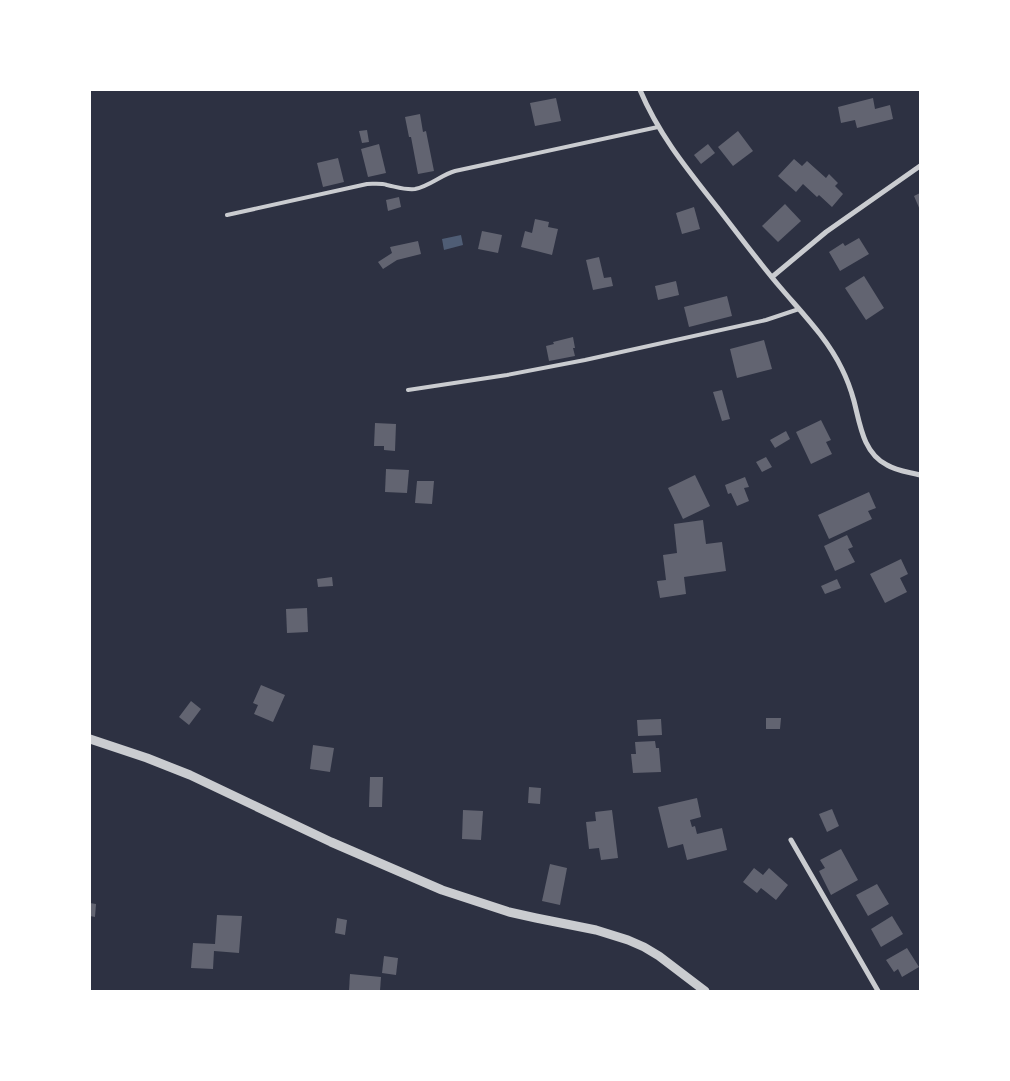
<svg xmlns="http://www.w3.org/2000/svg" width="1010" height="1081" font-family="Figtree,sans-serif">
	<rect width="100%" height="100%" fill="#2d3142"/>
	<path fill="#4f5d75" d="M 461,235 L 463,245 L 444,250 L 442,239 Z"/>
	<g fill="#626471">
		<path d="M 556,98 L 561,121 L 535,126 L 530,103 Z"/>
		<path d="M 873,98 L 875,109 L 890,105 L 893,119 L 857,128 L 855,120 L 841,123 L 838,107 Z"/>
		<path d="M 420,114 L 423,132 L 426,131 L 434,171 L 418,174 L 411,137 L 409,137 L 405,117 Z"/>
		<path d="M 367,130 L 369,142 L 362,143 L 359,131 Z"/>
		<path d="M 738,131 L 753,151 L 733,166 L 718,147 Z"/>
		<path d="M 379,144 L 386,173 L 368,177 L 361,149 Z"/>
		<path d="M 708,144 L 715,153 L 701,164 L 694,155 Z"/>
		<path d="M 338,158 L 344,182 L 323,187 L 317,163 Z"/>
		<path d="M 794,159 L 802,166 L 807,161 L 826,178 L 829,174 L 838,183 L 835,186 L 843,194 L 832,207 L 819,195 L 817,197 L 803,184 L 796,192 L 778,176 Z"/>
		<path d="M 920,193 L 920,210 L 914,196 Z"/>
		<path d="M 399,197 L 401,207 L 388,211 L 386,200 Z"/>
		<path d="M 785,204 L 801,221 L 778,242 L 762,226 Z"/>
		<path d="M 694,207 L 700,229 L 682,234 L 676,213 Z"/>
		<path d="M 535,219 L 549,222 L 548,227 L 558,229 L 552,255 L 521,247 L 525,231 L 532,233 Z"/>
		<path d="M 482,231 L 502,235 L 498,253 L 478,249 Z"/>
		<path d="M 859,238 L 869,254 L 840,271 L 829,252 L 843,243 L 845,246 Z"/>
		<path d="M 418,241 L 421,254 L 397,260 L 383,269 L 378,262 L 392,253 L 390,247 Z"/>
		<path d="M 599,257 L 604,278 L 611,277 L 613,286 L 593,290 L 586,260 Z"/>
		<path d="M 864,276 L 884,308 L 866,320 L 845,288 Z"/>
		<path d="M 676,281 L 679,295 L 658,300 L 655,286 Z"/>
		<path d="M 727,296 L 732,316 L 689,327 L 684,307 Z"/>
		<path d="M 573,337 L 575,348 L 573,348 L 575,356 L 549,361 L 546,346 L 554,344 L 553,342 Z"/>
		<path d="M 764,340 L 772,369 L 737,378 L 730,349 Z"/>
		<path d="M 722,390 L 730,419 L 722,421 L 713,392 Z"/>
		<path d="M 821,420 L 831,440 L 826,442 L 832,454 L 811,464 L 796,432 Z"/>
		<path d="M 375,423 L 396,424 L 395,451 L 384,450 L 384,446 L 374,446 Z"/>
		<path d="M 786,431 L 790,439 L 775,448 L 770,440 Z"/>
		<path d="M 766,457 L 772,467 L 762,472 L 756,462 Z"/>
		<path d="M 386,469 L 409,470 L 407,493 L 385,492 Z"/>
		<path d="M 695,475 L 710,506 L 683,519 L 668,488 Z"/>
		<path d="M 745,477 L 749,487 L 744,488 L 749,501 L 737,506 L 731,493 L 728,494 L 725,485 Z"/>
		<path d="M 417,481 L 434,481 L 432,504 L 415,503 Z"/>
		<path d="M 869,492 L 876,508 L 868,511 L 872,519 L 829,539 L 818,515 Z"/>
		<path d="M 703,520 L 706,544 L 722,542 L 726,571 L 684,577 L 686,594 L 660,598 L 657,581 L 666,580 L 663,555 L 677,553 L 674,524 Z"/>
		<path d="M 847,535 L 853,547 L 848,549 L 855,562 L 835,571 L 824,546 Z"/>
		<path d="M 901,559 L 908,574 L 900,578 L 907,592 L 885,603 L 870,574 Z"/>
		<path d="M 332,577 L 333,586 L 318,587 L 317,579 Z"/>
		<path d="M 837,579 L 841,588 L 825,594 L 821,586 Z"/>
		<path d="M 307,608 L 308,632 L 287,633 L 286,609 Z"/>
		<path d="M 261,685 L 285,695 L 273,722 L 254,714 L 258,705 L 253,703 Z"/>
		<path d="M 191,701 L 201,709 L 189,725 L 179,717 Z"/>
		<path d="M 766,718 L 781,718 L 780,729 L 766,729 Z"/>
		<path d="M 661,719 L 662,735 L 638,736 L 637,720 Z"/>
		<path d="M 655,741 L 656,748 L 659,748 L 661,772 L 633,773 L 631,754 L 636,754 L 635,742 Z"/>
		<path d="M 313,745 L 334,748 L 330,772 L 310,769 Z"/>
		<path d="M 370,777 L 383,777 L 382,807 L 369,807 Z"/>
		<path d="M 529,787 L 541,788 L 540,804 L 528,803 Z"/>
		<path d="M 697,798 L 701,817 L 690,820 L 692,827 L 695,826 L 697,834 L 722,828 L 727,850 L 687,860 L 683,844 L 668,848 L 658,807 Z"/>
		<path d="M 832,809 L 839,826 L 827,832 L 819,814 Z"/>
		<path d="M 463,810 L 483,811 L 481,840 L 462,839 Z"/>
		<path d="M 612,810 L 618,858 L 601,860 L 599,848 L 589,849 L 586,822 L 596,821 L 595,812 Z"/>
		<path d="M 841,849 L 858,880 L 831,895 L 819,871 L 825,868 L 820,860 Z"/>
		<path d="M 550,864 L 567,868 L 560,905 L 542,901 Z"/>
		<path d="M 754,868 L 763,875 L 769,868 L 788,885 L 776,900 L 761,888 L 757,893 L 743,882 Z"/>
		<path d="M 877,884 L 889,904 L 868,916 L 856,895 Z"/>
		<path d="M 90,903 L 96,904 L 95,917 L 90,916 Z"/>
		<path d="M 217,915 L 242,916 L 239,953 L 214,951 L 213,969 L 191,968 L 193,943 L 215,944 Z"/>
		<path d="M 892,916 L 903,934 L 881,947 L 871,929 Z"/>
		<path d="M 337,918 L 347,920 L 345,935 L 335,933 Z"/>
		<path d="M 907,948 L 919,967 L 902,977 L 898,969 L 894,972 L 886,960 Z"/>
		<path d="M 384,956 L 398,958 L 396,975 L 382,973 Z"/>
		<path d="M 350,974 L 381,977 L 380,991 L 349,991 Z"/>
	</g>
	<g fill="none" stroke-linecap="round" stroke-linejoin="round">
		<g stroke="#caccd0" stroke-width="4">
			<path d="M 227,215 L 367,184 C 374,184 381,183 387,185 C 397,187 405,190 415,189 C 430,186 441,175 455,171 L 658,127"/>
			<path d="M 408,390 L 507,375 L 585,360 L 766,320 L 799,309"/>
		</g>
		<g stroke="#caccd0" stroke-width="5">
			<path d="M 640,90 C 659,135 687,169 717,207 C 738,234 758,261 780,287 C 802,313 827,338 842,369 C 847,379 851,390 854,401 C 860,424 863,453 887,465 C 897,471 909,472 920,475"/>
			<path d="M 772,277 L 826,232 L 920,166"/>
			<path d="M 791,840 L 878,991"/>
		</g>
		<path stroke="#caccd0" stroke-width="9" d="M 90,739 L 147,758 L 190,775 L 331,842 L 442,890 L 509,912 L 536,918 L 596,930 L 628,940 L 644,947 L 659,956 L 705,991"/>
	</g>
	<rect width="1010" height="1081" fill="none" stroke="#ffffff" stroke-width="182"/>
</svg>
